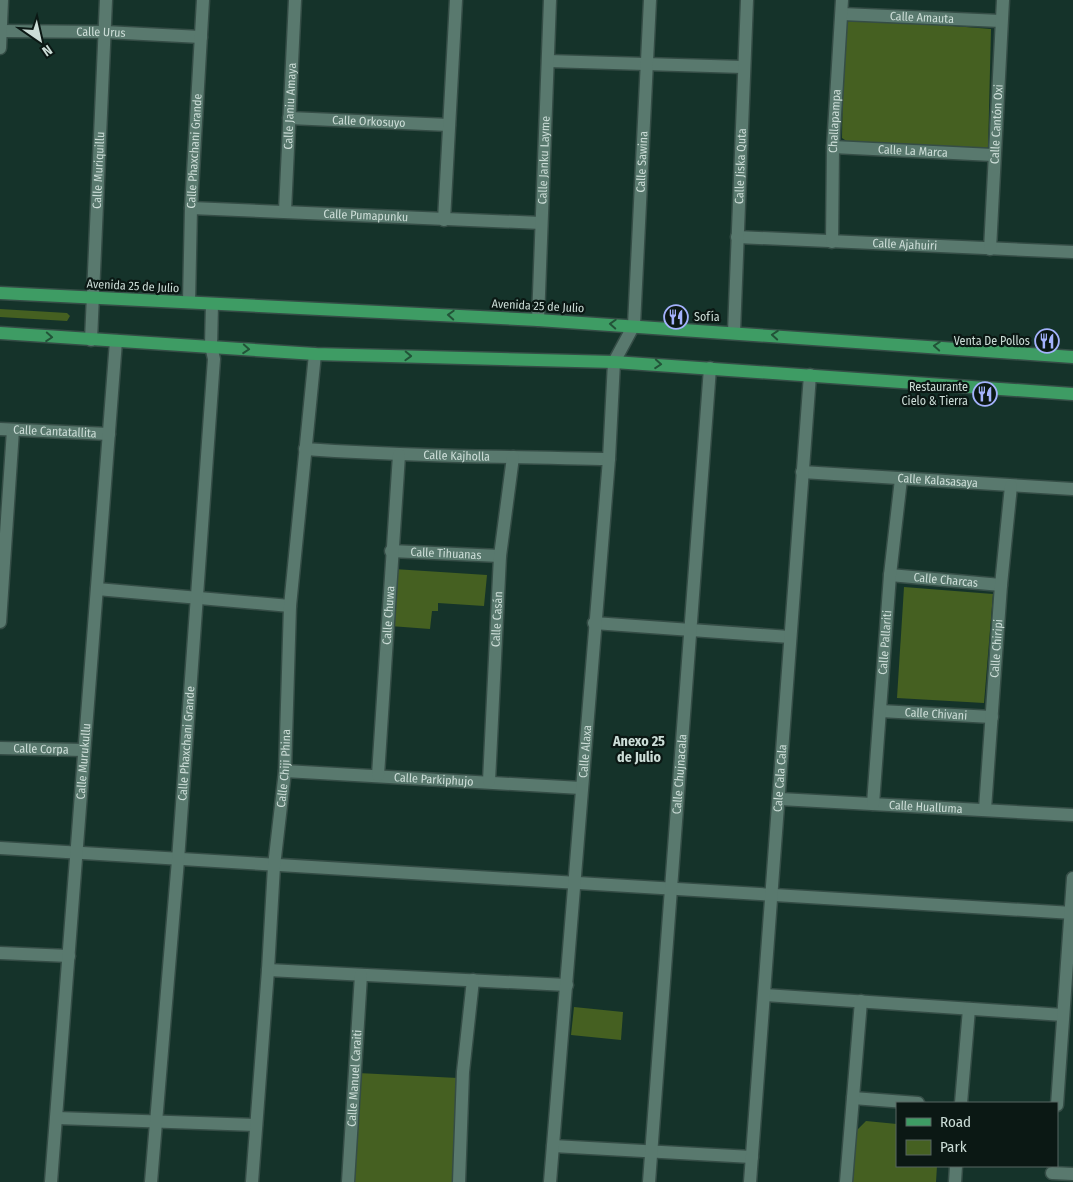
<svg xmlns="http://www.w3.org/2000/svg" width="1073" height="1182" font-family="'Fira Sans Condensed',sans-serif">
	<rect width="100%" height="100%" fill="#15332a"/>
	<g fill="#456021">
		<path d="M 851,18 L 991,29 L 988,150 L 848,142 L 842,138 L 844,26 Z"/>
		<path d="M 0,309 L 67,313 L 70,316 L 67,321 L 0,317 Z"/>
		<path d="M 394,569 L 487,575 L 484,606 L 438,603 L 438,611 L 432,611 L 430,629 L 390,626 Z"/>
		<path d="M 904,587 L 993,594 L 984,703 L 897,698 Z"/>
		<path d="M 574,1007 L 623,1012 L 621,1040 L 571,1035 Z"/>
		<path d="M 358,1073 L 458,1078 L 452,1182 L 352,1182 Z"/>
		<path d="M 866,1121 L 897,1124 L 897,1166 L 937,1166 L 936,1182 L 852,1182 L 857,1130 Z"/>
	</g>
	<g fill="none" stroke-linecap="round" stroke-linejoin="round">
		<g stroke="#354d46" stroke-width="15">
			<g id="minor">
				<path id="s1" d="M 842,14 L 1001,21"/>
				<path id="s2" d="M 1,31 L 105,32 L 201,37"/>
				<path d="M 0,48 L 2,0"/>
				<path d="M 548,61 L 743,67"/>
				<path id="s3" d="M 289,118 L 449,125"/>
				<path id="s4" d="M 833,147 L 993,155"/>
				<path id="s5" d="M 191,208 L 541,223"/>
				<path id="s6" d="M 285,211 L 295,0"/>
				<path d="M 444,220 L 456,0"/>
				<path id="s7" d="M 737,237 L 1073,252"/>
				<path id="s8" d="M 832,242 L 833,147 L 842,0"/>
				<path id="s9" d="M 990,249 L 1003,0"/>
				<path id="s10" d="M 189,302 L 191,208 L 203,0"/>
				<path id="s11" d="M 538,320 L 550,0"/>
				<path id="s12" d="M 734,332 L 747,0"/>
				<path id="s13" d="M 91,340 L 106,0"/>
				<path id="s14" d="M 0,429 L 109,434"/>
				<path id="s15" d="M 305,449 C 406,456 507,457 609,459"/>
				<path id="s16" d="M 802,472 L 1073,489"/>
				<path id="s17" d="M 391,551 L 500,556"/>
				<path id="s18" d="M 890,575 L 1001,585"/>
				<path d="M 97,589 L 290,606"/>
				<path d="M 0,622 L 13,430"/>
				<path d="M 594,623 L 790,637"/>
				<path id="s19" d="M 880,711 L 992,717"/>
				<path id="s20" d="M 0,748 L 83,750"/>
				<path id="s21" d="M 285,771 L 581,788"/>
				<path id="s22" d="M 378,775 L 399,455"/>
				<path id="s23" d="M 489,781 L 500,556 L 513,457"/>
				<path id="s24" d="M 780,799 L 1073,815"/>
				<path id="s25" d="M 873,804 L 890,575 L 901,479"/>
				<path id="s26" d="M 985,809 L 1001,585 L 1011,486"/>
				<path d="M 0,848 L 1073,913"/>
				<path d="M 0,953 L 69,956"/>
				<path d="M 268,970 L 567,985"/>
				<path d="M 765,995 L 1063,1015"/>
				<path d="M 853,1098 L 918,1103"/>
				<path d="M 961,1103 L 969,1009"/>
				<path d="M 1057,1105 L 1073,878"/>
				<path d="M 57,1118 L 256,1125"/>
				<path d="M 553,1146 L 752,1157"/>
				<path d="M 1052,1173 L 1073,1174"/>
				<path id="s27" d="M 51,1182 L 116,341"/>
				<path id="s28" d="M 151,1182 L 178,860 L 214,359 L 211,346 L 212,304"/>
				<path id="s29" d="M 252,1182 L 268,970 L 274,866 L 285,771 L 290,606 L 315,354"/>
				<path id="s30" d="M 348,1182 L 361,975"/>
				<path d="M 459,1182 L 463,1072 L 473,980"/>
				<path id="s31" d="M 550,1182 L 609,459 L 614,362 L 634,325 L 650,0"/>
				<path id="s32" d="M 649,1182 L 710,368"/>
				<path id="s33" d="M 750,1182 L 810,375"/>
				<path d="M 846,1182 L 861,1001"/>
				<path d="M 955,1182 L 956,1166"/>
			</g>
		</g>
		<g stroke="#354d46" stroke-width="15">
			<g id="major">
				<path d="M 0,293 L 538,320 L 1073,357"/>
				<path d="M 0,333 L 315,354 L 614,362 L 1073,394"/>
			</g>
		</g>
		<use href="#minor" stroke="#59796e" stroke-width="12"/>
		<use href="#major" stroke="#3e9c64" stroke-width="12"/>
	</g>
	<defs><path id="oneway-chevron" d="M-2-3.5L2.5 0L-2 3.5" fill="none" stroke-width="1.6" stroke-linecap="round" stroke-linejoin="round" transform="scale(1.25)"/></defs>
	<g stroke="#225338">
		<use href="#oneway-chevron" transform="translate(451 315) rotate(-177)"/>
		<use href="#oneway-chevron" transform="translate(613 324) rotate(-177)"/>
		<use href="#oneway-chevron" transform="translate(775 335) rotate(-176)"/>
		<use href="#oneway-chevron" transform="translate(49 337) rotate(4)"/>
		<use href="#oneway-chevron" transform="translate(937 346) rotate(-176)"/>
		<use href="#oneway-chevron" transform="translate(246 349) rotate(4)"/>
		<use href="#oneway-chevron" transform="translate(408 356) rotate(2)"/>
		<use href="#oneway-chevron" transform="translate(658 364) rotate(4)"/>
	</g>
	<defs>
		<g id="restaurant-ring" transform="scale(1.25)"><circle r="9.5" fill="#0b1814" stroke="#a4b2fc" stroke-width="1.5"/><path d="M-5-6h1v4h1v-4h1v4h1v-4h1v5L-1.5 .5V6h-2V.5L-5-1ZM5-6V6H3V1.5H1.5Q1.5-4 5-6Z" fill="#a4b2fc"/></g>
	</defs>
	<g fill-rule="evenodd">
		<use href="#restaurant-ring" x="676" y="317"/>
		<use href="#restaurant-ring" x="1047" y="341"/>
		<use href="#restaurant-ring" x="985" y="394"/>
	</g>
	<g text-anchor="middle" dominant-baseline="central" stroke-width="4.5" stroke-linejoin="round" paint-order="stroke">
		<g font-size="12" fill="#ccddd7" stroke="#0b1814">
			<text stroke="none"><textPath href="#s1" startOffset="80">Calle Amauta</textPath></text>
			<text stroke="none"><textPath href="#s2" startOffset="100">Calle Urus</textPath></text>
			<text stroke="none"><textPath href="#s6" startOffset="105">Calle Janiu Amaya</textPath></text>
			<text stroke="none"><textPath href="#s8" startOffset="121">Challapampa</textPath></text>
			<text stroke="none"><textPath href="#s3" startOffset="80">Calle Orkosuyo</textPath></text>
			<text stroke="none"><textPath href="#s9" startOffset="125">Calle Cantón Oxi</textPath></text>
			<text stroke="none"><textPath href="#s10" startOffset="151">Calle Phaxchani Grande</textPath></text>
			<text stroke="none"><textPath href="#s4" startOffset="80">Calle La Marca</textPath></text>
			<text stroke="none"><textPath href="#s11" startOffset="160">Calle Janku Layme</textPath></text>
			<text stroke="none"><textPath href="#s31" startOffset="1028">Calle Sawina</textPath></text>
			<text stroke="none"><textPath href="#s12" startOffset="166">Calle Jiska Quta</textPath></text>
			<text stroke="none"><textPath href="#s13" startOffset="170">Calle Muriquillu</textPath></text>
			<text stroke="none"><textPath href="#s5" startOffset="175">Calle Pumapunku</textPath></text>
			<text stroke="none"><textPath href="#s7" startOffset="168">Calle Ajahuiri</textPath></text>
			<text transform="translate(133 286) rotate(3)">Avenida 25 de Julio</text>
			<text transform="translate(538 306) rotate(3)">Avenida 25 de Julio</text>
			<text stroke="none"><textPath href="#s14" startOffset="55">Calle Cantatallita</textPath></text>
			<text stroke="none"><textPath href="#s15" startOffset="152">Calle Kajholla</textPath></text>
			<text stroke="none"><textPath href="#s16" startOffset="136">Calle Kalasasaya</textPath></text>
			<text stroke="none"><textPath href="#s17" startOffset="55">Calle Tihuanas</textPath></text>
			<text stroke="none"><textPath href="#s18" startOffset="56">Calle Charcas</textPath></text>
			<text stroke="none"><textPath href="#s22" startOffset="160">Calle Chuwa</textPath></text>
			<text stroke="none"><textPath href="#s23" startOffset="162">Calle Casán</textPath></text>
			<text stroke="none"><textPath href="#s25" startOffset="162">Calle Pallariti</textPath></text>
			<text stroke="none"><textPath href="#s26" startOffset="161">Calle Chiripi</textPath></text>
			<text stroke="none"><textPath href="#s19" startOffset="56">Calle Chivani</textPath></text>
			<text stroke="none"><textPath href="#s28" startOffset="440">Calle Phaxchani Grande</textPath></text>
			<text stroke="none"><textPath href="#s20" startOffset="41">Calle Corpa</textPath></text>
			<text stroke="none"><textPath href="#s31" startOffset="432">Calle Alaxa</textPath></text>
			<text stroke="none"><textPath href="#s27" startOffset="422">Calle Murukullu</textPath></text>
			<text stroke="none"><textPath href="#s29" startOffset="415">Calle Chiji Phina</textPath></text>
			<text stroke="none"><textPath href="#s32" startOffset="409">Calle Chujnacala</textPath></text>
			<text stroke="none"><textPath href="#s21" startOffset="149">Calle Parkiphujo</textPath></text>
			<text stroke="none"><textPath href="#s33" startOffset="405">Cale Cala Cala</textPath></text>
			<text stroke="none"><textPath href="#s24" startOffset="146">Calle Hualluma</textPath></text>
			<text stroke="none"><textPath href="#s30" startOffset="104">Calle Manuel Caraiti</textPath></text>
		</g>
		<g font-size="12" fill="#ccddd7" stroke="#0b1814" text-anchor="end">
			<text x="694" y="317" text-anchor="start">Sofía</text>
			<text x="1030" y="341">Venta De Pollos</text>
			<text x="968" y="387">Restaurante<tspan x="968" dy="14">Cielo &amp; Tierra</tspan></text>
		</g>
		<g font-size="14" font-weight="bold" fill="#ccddd7" stroke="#0b1814">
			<text x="639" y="741">Anexo 25<tspan x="639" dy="16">de Julio</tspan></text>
		</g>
	</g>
	<rect x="896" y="1102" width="162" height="65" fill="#0b1814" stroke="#586762"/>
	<rect x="906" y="1118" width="25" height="8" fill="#3e9c64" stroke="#586762"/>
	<text x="940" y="1127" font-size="15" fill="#ccddd7">Road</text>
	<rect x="906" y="1140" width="25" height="15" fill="#456021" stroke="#586762"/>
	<text x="940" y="1152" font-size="15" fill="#ccddd7">Park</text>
	<g transform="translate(40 40) rotate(146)" stroke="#0b1814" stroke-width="4" paint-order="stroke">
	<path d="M0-4L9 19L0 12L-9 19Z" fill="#ccddd7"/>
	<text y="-8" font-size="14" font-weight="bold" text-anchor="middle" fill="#ccddd7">N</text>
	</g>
</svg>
